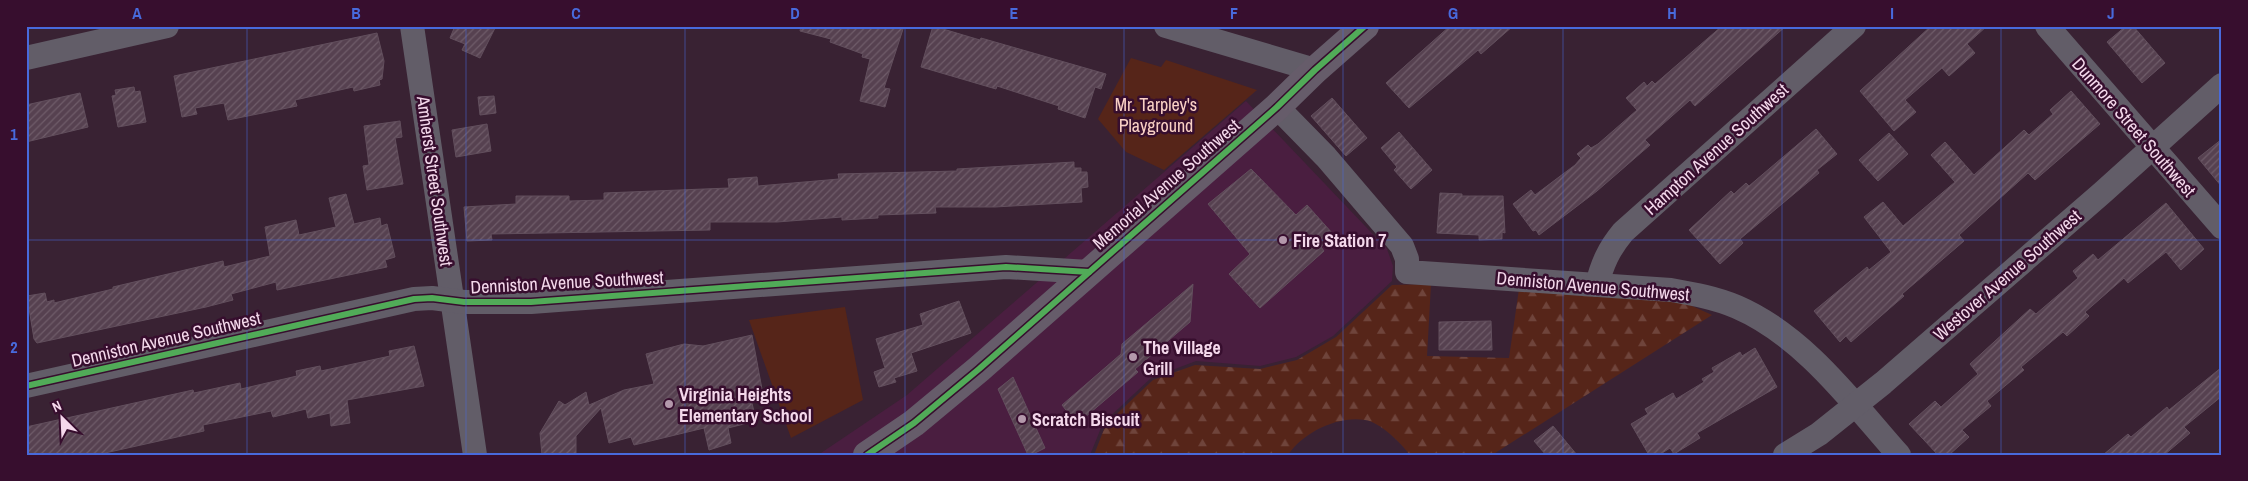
<svg xmlns="http://www.w3.org/2000/svg" width="2248" height="481" font-family="'Archivo Narrow',sans-serif">
	<defs>
		<pattern id="forest-firs" width="22" height="20" patternUnits="userSpaceOnUse" patternTransform="scale(1.25)"><rect width="22" height="20" fill="#562519"/><path d="M5 1l3.5 6h-7zM16 11l3.5 6h-7z" fill="#6f443b"/></pattern>
		<pattern id="building-hatch" width="6" height="6" patternUnits="userSpaceOnUse" patternTransform="scale(1.25)"><rect width="6" height="6" fill="#564150"/><path d="M-1 1l2-2M0 6l6-6M5 7l2-2" fill="none" stroke="#6f5c69"/></pattern>
	</defs>
	<rect width="100%" height="100%" fill="#392233"/>
	<path fill="#4a1e40" d="M 1246,101 L 1387,249 L 1393,266 L 1392,281 L 1333,336 L 1296,357 L 1260,366 L 1196,361 L 1151,378 L 1103,423 L 1090,455 L 818,455 L 907,395 Z"/>
	<path fill="url(#forest-firs)" d="M 1431,284 L 1427,356 L 1509,358 L 1519,289 L 1681,301 L 1712,315 L 1492,455 L 1410,455 C 1401,443 1380,422 1365,420 C 1338,415 1302,433 1288,455 L 1094,455 L 1106,424 L 1153,380 L 1195,365 L 1260,369 L 1297,360 L 1336,337 L 1392,285 Z"/>
	<g fill="#562519">
		<path d="M 1131,58 L 1161,67 L 1166,60 L 1257,90 L 1164,170 L 1126,152 L 1098,119 Z"/>
		<path d="M 845,307 L 863,400 L 791,438 L 749,320 Z"/>
	</g>
	<g fill="url(#building-hatch)" stroke="#624f5d">
		<path d="M 455,26 L 496,26 L 480,58 L 462,50 L 465,44 L 450,38 Z"/>
		<path d="M 801,26 L 904,26 L 884,88 L 890,89 L 885,107 L 860,101 L 870,59 L 862,57 L 863,54 L 830,42 L 831,39 L 800,31 Z"/>
		<path d="M 933,26 L 980,40 L 981,38 L 1106,74 L 1101,89 L 1095,87 L 1085,118 L 1058,109 L 1059,106 L 997,86 L 996,89 L 921,67 Z"/>
		<path d="M 1450,26 L 1513,26 L 1481,54 L 1478,50 L 1409,108 L 1386,83 Z"/>
		<path d="M 1722,26 L 1786,26 L 1695,106 L 1690,100 L 1645,140 L 1650,145 L 1597,191 L 1539,235 L 1536,230 L 1533,231 L 1513,204 L 1531,190 L 1535,195 L 1575,165 L 1581,158 L 1577,154 L 1588,145 L 1591,148 L 1598,144 L 1637,110 L 1626,98 L 1644,82 L 1647,86 L 1652,81 L 1655,84 Z"/>
		<path d="M 1931,26 L 1987,26 L 1967,44 L 1975,53 L 1949,76 L 1942,68 L 1905,100 L 1916,112 L 1894,131 L 1860,91 Z"/>
		<path d="M 2126,26 L 2133,26 L 2165,63 L 2142,83 L 2107,42 Z"/>
		<path d="M 377,33 L 384,61 L 382,79 L 379,80 L 380,85 L 354,91 L 353,87 L 295,100 L 297,106 L 228,120 L 224,103 L 195,108 L 197,114 L 182,117 L 174,76 Z"/>
		<path d="M 134,87 L 135,92 L 140,91 L 146,122 L 118,127 L 112,96 L 116,95 L 115,90 Z"/>
		<path d="M 2071,91 L 2100,124 L 2035,180 L 2028,173 L 1959,235 L 1964,241 L 1902,294 L 1904,296 L 1851,342 L 1846,336 L 1840,342 L 1814,311 L 1867,267 L 1869,270 L 1891,252 L 1864,217 L 1883,202 L 1903,226 L 1955,182 L 1931,155 L 1945,142 L 1974,175 L 2024,130 L 2029,135 L 2053,114 L 2050,110 Z"/>
		<path d="M 80,93 L 88,127 L 26,142 L 26,105 Z"/>
		<path d="M 494,96 L 496,113 L 480,115 L 478,97 Z"/>
		<path d="M 1332,98 L 1367,138 L 1346,156 L 1311,116 Z"/>
		<path d="M 400,121 L 402,137 L 395,138 L 403,184 L 367,190 L 363,166 L 369,165 L 364,126 Z"/>
		<path d="M 487,124 L 491,151 L 456,157 L 452,130 Z"/>
		<path d="M 1816,129 L 1837,154 L 1817,170 L 1819,173 L 1740,239 L 1743,243 L 1720,264 L 1689,230 L 1731,191 L 1734,194 L 1746,183 L 1749,186 Z"/>
		<path d="M 1399,132 L 1432,170 L 1411,189 L 1394,170 L 1397,167 L 1381,148 Z"/>
		<path d="M 1889,133 L 1908,154 L 1878,181 L 1859,160 Z"/>
		<path d="M 2222,139 L 2222,187 L 2198,158 Z"/>
		<path d="M 1074,162 L 1074,168 L 1081,168 L 1081,172 L 1087,172 L 1088,187 L 1081,188 L 1082,202 L 995,207 L 935,207 L 936,213 L 878,215 L 878,218 L 842,220 L 842,217 L 777,222 L 710,222 L 710,230 L 491,234 L 492,240 L 467,241 L 464,207 L 516,204 L 516,196 L 569,196 L 569,201 L 604,200 L 604,193 L 729,188 L 728,179 L 757,177 L 758,186 L 839,179 L 838,174 L 957,171 L 957,169 Z"/>
		<path d="M 1251,169 L 1296,215 L 1307,205 L 1333,234 L 1321,247 L 1324,251 L 1260,308 L 1229,274 L 1250,254 L 1208,204 Z"/>
		<path d="M 1440,193 L 1462,194 L 1462,196 L 1503,196 L 1505,233 L 1502,232 L 1502,239 L 1479,240 L 1479,235 L 1437,233 Z"/>
		<path d="M 346,194 L 354,224 L 380,218 L 381,226 L 387,224 L 395,257 L 385,260 L 387,267 L 277,290 L 276,282 L 231,294 L 233,300 L 206,307 L 37,343 L 34,339 L 27,296 L 45,293 L 47,302 L 54,300 L 54,303 L 113,289 L 113,287 L 223,261 L 224,267 L 270,256 L 265,227 L 296,220 L 299,235 L 336,227 L 329,198 Z"/>
		<path d="M 2166,203 L 2204,249 L 2181,270 L 2166,252 L 2128,283 L 2124,278 L 2085,312 L 2089,316 L 2067,336 L 2063,332 L 2021,367 L 2024,370 L 1987,401 L 1991,406 L 1962,430 L 1969,437 L 1949,455 L 1938,455 L 1909,424 L 1935,401 L 1941,407 L 1978,374 L 1970,364 L 2030,309 L 2036,314 L 2078,278 L 2073,271 L 2093,254 L 2098,260 Z"/>
		<path d="M 1193,284 L 1190,322 L 1135,369 L 1138,372 L 1077,424 L 1062,405 L 1121,354 L 1122,344 Z"/>
		<path d="M 959,301 L 971,333 L 911,353 L 917,371 L 894,378 L 896,382 L 879,387 L 874,372 L 885,368 L 876,339 L 923,325 L 920,314 Z"/>
		<path d="M 1491,321 L 1492,350 L 1439,350 L 1439,322 Z"/>
		<path d="M 752,335 L 764,400 L 752,403 L 756,421 L 728,428 L 731,443 L 709,450 L 704,428 L 634,445 L 631,437 L 609,443 L 601,408 L 576,436 L 576,455 L 542,455 L 540,433 L 559,401 L 565,405 L 586,392 L 589,405 L 624,390 L 654,384 L 646,354 L 684,344 L 703,346 Z"/>
		<path d="M 414,346 L 424,386 L 347,400 L 350,423 L 331,426 L 330,413 L 308,418 L 306,409 L 273,417 L 271,411 L 203,425 L 204,431 L 96,455 L 26,455 L 26,427 L 193,390 L 194,393 L 240,383 L 241,389 L 297,376 L 296,371 L 320,366 L 321,371 L 390,356 L 389,351 Z"/>
		<path d="M 1755,348 L 1777,387 L 1697,433 L 1700,438 L 1674,454 L 1670,448 L 1659,455 L 1649,455 L 1631,424 L 1648,414 L 1645,409 L 1673,393 L 1676,399 L 1704,382 L 1702,379 L 1714,372 L 1712,368 L 1740,352 L 1742,356 Z"/>
		<path d="M 2222,367 L 2222,396 L 2184,427 L 2190,433 L 2164,455 L 2103,455 L 2128,434 L 2131,437 L 2167,407 L 2169,410 Z"/>
		<path d="M 1013,377 L 1045,448 L 1031,455 L 1028,455 L 998,389 Z"/>
		<path d="M 1553,426 L 1577,455 L 1546,455 L 1534,441 Z"/>
	</g>
	<g fill="none" stroke-linecap="round" stroke-linejoin="round">
		<g stroke="#625d68" stroke-width="24">
			<path d="M 412,26 L 475,455"/>
			<path d="M 1166,26 L 1315,70"/>
			<path d="M 2047,26 L 2222,227"/>
			<path d="M 26,58 L 167,26"/>
			<path d="M 1277,107 L 1326,157 L 1402,246 L 1407,259 L 1407,272 L 1671,290 C 1694,294 1716,298 1737,307 C 1804,336 1852,402 1899,455"/>
			<path d="M 1597,285 C 1602,264 1609,249 1623,232 L 1854,26"/>
			<path d="M 26,386 L 414,299 L 432,298 L 464,302 L 531,302 L 1006,267 L 1089,272"/>
			<path d="M 1785,455 L 1819,434 L 1883,383 L 2102,193 L 2222,85"/>
		</g>
		<path stroke="#665c6a" stroke-width="28" d="M 867,455 L 914,423 L 979,369 L 1277,107 L 1315,70 L 1365,26"/>
		<g stroke="#370e2e" stroke-width="9">
			<g id="cycleway">
				<path d="M 26,386 L 414,299 L 432,298 L 464,302 L 531,302 L 1006,267 L 1089,272"/>
				<path d="M 867,455 L 914,423 L 979,369 L 1277,107 L 1315,70 L 1365,26"/>
			</g>
		</g>
		<use href="#cycleway" stroke="#51ab58" stroke-width="6"/>
	</g>
	<path fill="none" stroke="#486adc" stroke-width="1" stroke-opacity="0.55" d="M 247,26 L 247,455M 466,26 L 466,455M 685,26 L 685,455M 905,26 L 905,455M 1124,26 L 1124,455M 1343,26 L 1343,455M 1563,26 L 1563,455M 1782,26 L 1782,455M 2001,26 L 2001,455M 26,240 L 2222,240"/>
	<g fill="#b398ab" stroke="#370e2e" stroke-width="2">
		<circle cx="1283" cy="240" r="5"/>
		<circle cx="1133" cy="357" r="5"/>
		<circle cx="669" cy="404" r="5"/>
		<circle cx="1022" cy="419" r="5"/>
	</g>
	<g text-anchor="middle" dominant-baseline="central" stroke-width="5" stroke-linejoin="round" paint-order="stroke">
		<g font-size="18" fill="#fad1c5" stroke="#370e2e">
			<text x="1156" y="104">Mr. Tarpley's<tspan x="1156" dy="21">Playground</tspan></text>
		</g>
		<g font-size="18" fill="#f4d8eb" stroke="#370e2e">
			<text transform="translate(2134 127) rotate(49)">Dunmore Street Southwest</text>
			<text transform="translate(1716 149) rotate(-42)">Hampton Avenue Southwest</text>
			<text transform="translate(435 181) rotate(82)">Amherst Street Southwest</text>
			<text transform="translate(1166 184) rotate(-41)">Memorial Avenue Southwest</text>
			<text transform="translate(2007 275) rotate(-41)">Westover Avenue Southwest</text>
			<text transform="translate(567 282) rotate(-3)">Denniston Avenue Southwest</text>
			<text transform="translate(1593 286) rotate(5)">Denniston Avenue Southwest</text>
			<text transform="translate(166 339) rotate(-13)">Denniston Avenue Southwest</text>
		</g>
		<g font-size="18" font-weight="bold" fill="#f4d8eb" stroke="#370e2e" text-anchor="start">
			<text x="1293" y="240">Fire Station 7</text>
			<text x="1143" y="347">The Village<tspan x="1143" dy="21">Grill</tspan></text>
			<text x="679" y="394">Virginia Heights<tspan x="679" dy="21">Elementary School</tspan></text>
			<text x="1032" y="419">Scratch Biscuit</text>
		</g>
	</g>
	<rect width="2248" height="481" fill="none" stroke="#370e2e" stroke-width="55"/>
	<g transform="translate(62 418) rotate(336)" stroke="#370e2e" stroke-width="4" paint-order="stroke">
	<path d="M0-4L9 19L0 12L-9 19Z" fill="#f4d8eb"/>
	<text y="-8" font-size="14" font-weight="bold" text-anchor="middle" fill="#f4d8eb">N</text>
	</g>
	<rect x="28" y="28" width="2192" height="426" fill="none" stroke="#486adc" stroke-width="2"/>
	<g font-size="16" text-anchor="middle" font-weight="bold" fill="#486adc">
		<text x="137" y="19">A</text>
		<text x="356" y="19">B</text>
		<text x="576" y="19">C</text>
		<text x="795" y="19">D</text>
		<text x="1014" y="19">E</text>
		<text x="1234" y="19">F</text>
		<text x="1453" y="19">G</text>
		<text x="1672" y="19">H</text>
		<text x="1892" y="19">I</text>
		<text x="2111" y="19">J</text>
		<text x="14" y="140">1</text>
		<text x="14" y="353">2</text>
	</g>
</svg>
